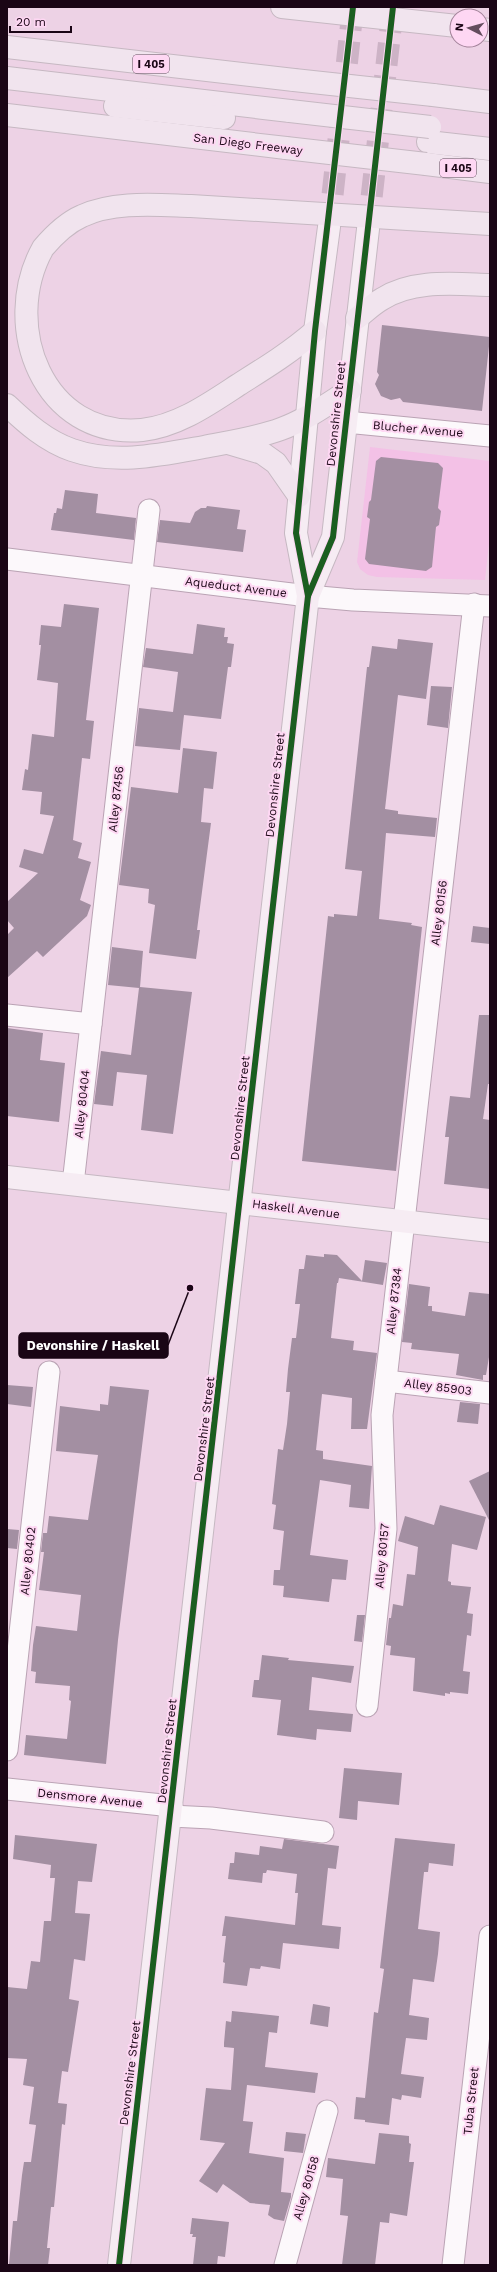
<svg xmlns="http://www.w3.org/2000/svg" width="497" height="2272" font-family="'Work Sans',sans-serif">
	<rect width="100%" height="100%" fill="#edd2e5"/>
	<path fill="#f3c1e6" d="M 370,447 L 490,461 L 490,534 L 485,580 L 377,577 L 368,575 L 360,569 L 357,562 Z"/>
	<g fill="#a38fa2">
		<path d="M 382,325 L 490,337 L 482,411 L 403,402 L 400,398 L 391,400 L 381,396 L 375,384 L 379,375 L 377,372 Z"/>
		<path d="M 381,457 L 438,463 L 443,468 L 438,508 L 441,511 L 439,525 L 436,527 L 432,567 L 426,571 L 369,564 L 365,559 L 370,519 L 367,517 L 369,502 L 371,500 L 376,461 Z"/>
		<path d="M 65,490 L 98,494 L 96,513 L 136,518 L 134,540 L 51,530 L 54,513 L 56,513 L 57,508 L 62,509 Z"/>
		<path d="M 207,506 L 240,510 L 237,529 L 246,530 L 243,552 L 157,542 L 160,520 L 190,523 L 195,512 L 201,508 L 206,508 Z"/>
		<path d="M 64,604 L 99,608 L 86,720 L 94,721 L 90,759 L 82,758 L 73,840 L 82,843 L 78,858 L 91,862 L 80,900 L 91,905 L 87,916 L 43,957 L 37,951 L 7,978 L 7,935 L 14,928 L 7,920 L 7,902 L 38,873 L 19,867 L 20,864 L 24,849 L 43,854 L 54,816 L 40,814 L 42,792 L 22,790 L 25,769 L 28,770 L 32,734 L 54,737 L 58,683 L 37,680 L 41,645 L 39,645 L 41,625 L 61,627 Z"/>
		<path d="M 197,624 L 225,628 L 224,637 L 228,637 L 227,643 L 234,644 L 231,667 L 228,667 L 221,719 L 184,715 L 180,750 L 135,746 L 139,708 L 173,712 L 178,672 L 143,667 L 146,648 L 193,654 Z"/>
		<path d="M 398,639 L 433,643 L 426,699 L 398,695 L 385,809 L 398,811 L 398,814 L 437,818 L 435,837 L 386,833 L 379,919 L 412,923 L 411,925 L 422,927 L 396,1171 L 302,1161 L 328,916 L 334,917 L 334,914 L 357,916 L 362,871 L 345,869 L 367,667 L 369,667 L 372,646 L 397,649 Z"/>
		<path d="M 431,686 L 452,687 L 448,728 L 427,725 Z"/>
		<path d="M 183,748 L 217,752 L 213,789 L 204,788 L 201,822 L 211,823 L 197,930 L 200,930 L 196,959 L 149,953 L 155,905 L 148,903 L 149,889 L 119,885 L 131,787 L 178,793 Z"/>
		<path d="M 473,926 L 490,928 L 490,944 L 471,942 Z"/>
		<path d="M 112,947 L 143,951 L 140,987 L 192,992 L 173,1134 L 141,1130 L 147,1075 L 117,1072 L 113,1106 L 94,1104 L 101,1051 L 131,1055 L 139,988 L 108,985 Z"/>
		<path d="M 479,1015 L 490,1015 L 490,1084 L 488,1084 L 483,1119 L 490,1120 L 490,1189 L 444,1184 L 449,1137 L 445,1137 L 450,1096 L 470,1098 Z"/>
		<path d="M 7,1028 L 43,1033 L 40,1060 L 65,1063 L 59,1122 L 7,1116 Z"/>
		<path d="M 324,1254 L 337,1255 L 362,1281 L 365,1260 L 387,1263 L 383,1285 L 339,1278 L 338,1283 L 337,1283 L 331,1338 L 354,1341 L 353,1350 L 377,1353 L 367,1429 L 351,1429 L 352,1398 L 322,1394 L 316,1450 L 323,1451 L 323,1459 L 372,1466 L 369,1509 L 349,1507 L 351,1485 L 320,1480 L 310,1555 L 348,1560 L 346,1580 L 332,1579 L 329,1602 L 283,1597 L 284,1586 L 273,1585 L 274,1570 L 280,1570 L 284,1531 L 273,1529 L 276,1505 L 272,1504 L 278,1449 L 283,1450 L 287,1424 L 290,1392 L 286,1392 L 288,1369 L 292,1338 L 296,1338 L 300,1304 L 295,1304 L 299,1269 L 304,1269 L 306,1255 L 324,1257 Z"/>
		<path d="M 409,1284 L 430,1287 L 428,1306 L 432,1306 L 432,1311 L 465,1316 L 469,1292 L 490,1294 L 490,1351 L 486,1375 L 483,1375 L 483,1380 L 456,1375 L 459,1354 L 411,1349 L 412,1343 L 402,1342 Z"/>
		<path d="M 7,1385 L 33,1387 L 31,1407 L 7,1404 Z"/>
		<path d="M 110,1386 L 149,1390 L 118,1640 L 106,1764 L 24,1755 L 26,1735 L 67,1739 L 71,1701 L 69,1700 L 70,1686 L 35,1683 L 36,1672 L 31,1671 L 33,1645 L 36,1626 L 77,1631 L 81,1595 L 39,1590 L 44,1552 L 41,1552 L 43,1533 L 47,1533 L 49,1516 L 88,1520 L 98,1455 L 56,1451 L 60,1406 L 100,1411 L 100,1404 L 108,1405 Z"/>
		<path d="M 460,1402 L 480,1404 L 478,1424 L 457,1422 Z"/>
		<path d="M 490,1471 L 490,1522 L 469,1481 Z"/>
		<path d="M 440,1505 L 486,1517 L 477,1550 L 452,1544 L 448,1581 L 451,1582 L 451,1585 L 471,1587 L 467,1613 L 473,1614 L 471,1636 L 467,1635 L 463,1671 L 470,1672 L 468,1694 L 450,1692 L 450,1694 L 445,1693 L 445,1696 L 413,1691 L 415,1658 L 390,1655 L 391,1646 L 386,1645 L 389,1618 L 391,1618 L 393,1604 L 403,1606 L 407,1574 L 415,1575 L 418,1547 L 398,1541 L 405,1516 L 434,1525 Z"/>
		<path d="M 7,1529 L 19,1530 L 17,1549 L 7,1548 Z"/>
		<path d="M 357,1615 L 365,1615 L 362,1642 L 354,1641 Z"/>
		<path d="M 262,1655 L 289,1658 L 288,1660 L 354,1666 L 351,1683 L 312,1677 L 309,1710 L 353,1714 L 351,1732 L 317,1729 L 316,1740 L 277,1735 L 281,1700 L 252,1697 L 254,1680 L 259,1680 Z"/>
		<path d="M 344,1768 L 402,1773 L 399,1805 L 358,1801 L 357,1820 L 339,1818 Z"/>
		<path d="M 15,1835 L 97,1844 L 92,1882 L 78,1881 L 75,1913 L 90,1914 L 85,1961 L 74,1959 L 69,1999 L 79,2001 L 68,2072 L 62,2071 L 58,2103 L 67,2104 L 65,2125 L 62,2124 L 54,2207 L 51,2207 L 47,2248 L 50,2248 L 48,2265 L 9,2264 L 13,2221 L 17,2221 L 22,2175 L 24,2162 L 31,2162 L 36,2125 L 29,2124 L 34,2087 L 23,2085 L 27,2059 L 7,2058 L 7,1987 L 27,1989 L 31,1961 L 40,1962 L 44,1921 L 51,1921 L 55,1878 L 50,1878 L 51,1865 L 13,1859 Z"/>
		<path d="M 395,1838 L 455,1844 L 453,1866 L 429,1863 L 428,1872 L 424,1872 L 418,1929 L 440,1932 L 438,1954 L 434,1982 L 413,1979 L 409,2015 L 429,2018 L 427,2040 L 406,2038 L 401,2074 L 424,2077 L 421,2098 L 402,2095 L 401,2100 L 392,2098 L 389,2125 L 365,2122 L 365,2120 L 354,2119 L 356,2097 L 365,2098 L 374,2012 L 378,2013 L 384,1969 L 380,1968 Z"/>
		<path d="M 284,1839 L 339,1846 L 336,1869 L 328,1868 L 322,1925 L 341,1927 L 339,1949 L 283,1943 L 280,1969 L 261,1966 L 260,1969 L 250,1968 L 247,1986 L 223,1983 L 225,1963 L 223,1962 L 226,1936 L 222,1936 L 225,1916 L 295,1925 L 298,1893 L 295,1893 L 297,1874 L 267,1870 L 266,1873 L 263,1873 L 262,1883 L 228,1879 L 230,1863 L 234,1863 L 235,1852 L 259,1855 L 260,1846 L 282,1849 Z"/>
		<path d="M 313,2004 L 330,2007 L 328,2027 L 310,2024 Z"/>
		<path d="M 232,2011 L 279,2016 L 277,2033 L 269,2032 L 265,2067 L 318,2073 L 315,2093 L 247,2085 L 243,2121 L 253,2122 L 249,2153 L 284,2158 L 281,2192 L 291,2193 L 291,2197 L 284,2221 L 274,2219 L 268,2215 L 270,2205 L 250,2203 L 223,2184 L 217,2193 L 199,2181 L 225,2143 L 200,2140 L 206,2088 L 231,2090 L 234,2048 L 224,2047 L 224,2043 L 226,2021 L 231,2022 Z"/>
		<path d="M 286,2132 L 306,2134 L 303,2153 L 284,2151 Z"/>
		<path d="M 379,2133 L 409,2136 L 409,2143 L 411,2144 L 409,2162 L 414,2162 L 407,2216 L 390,2213 L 389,2223 L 380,2222 L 375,2265 L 342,2265 L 348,2216 L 340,2215 L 343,2179 L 326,2177 L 328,2158 L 375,2164 Z"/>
		<path d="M 192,2218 L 229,2222 L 225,2257 L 218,2256 L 217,2265 L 193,2265 L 196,2237 L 192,2237 L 193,2234 L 190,2234 Z"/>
	</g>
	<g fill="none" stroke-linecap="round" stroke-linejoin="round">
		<g stroke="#cdb3c6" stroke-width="22" stroke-dasharray="22 11" stroke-linecap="butt">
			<path d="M 329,227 L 353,7"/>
			<path d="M 368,229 L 393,7"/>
		</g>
		<g stroke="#baa3b4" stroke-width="23">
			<g id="minor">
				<path d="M 346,422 L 490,436"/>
				<path d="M 7,559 L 308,596 L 353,600 L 490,606"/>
				<path d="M 7,1015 L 91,1024"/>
				<path d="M 73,1184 L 149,510"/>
				<path d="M 386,1381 L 490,1393"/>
				<path d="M 367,1706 L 386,1529 L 382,1415 L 474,604"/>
				<path d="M 7,1750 L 49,1372"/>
				<path d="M 7,1789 L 172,1806"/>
				<path d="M 171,1816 L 211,1818 L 323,1832"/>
				<path d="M 285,2265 L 327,2111"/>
				<path d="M 453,2265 L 490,1936"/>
			</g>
		</g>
		<g stroke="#c6b8c2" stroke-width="24">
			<g id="major">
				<path d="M 308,596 L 296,533 L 315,331 L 329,227"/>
				<path d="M 7,1177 L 490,1231"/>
				<path d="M 119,2265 L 308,596 L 333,537 L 368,229"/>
			</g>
		</g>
		<g stroke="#c6b8c2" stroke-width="24">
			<g id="highway">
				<path d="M 282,7 L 457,26"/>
				<path d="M 481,29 L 490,30"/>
				<path d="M 7,47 L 294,80"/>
				<path d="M 7,78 L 290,111"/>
				<path d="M 433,95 L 490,102"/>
				<path d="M 115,106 L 224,118"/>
				<path d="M 7,115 L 286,148"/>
				<path d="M 428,142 L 490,149"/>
				<path d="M 426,164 L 490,172"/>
				<path d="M 357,318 C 365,312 373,304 382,299 C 413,279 455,284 490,285"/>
				<path d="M 315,331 C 291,352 265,368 238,385 C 209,404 178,426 142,430 C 43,439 0,325 43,248 C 54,235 66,223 82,216 C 114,201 156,205 191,206 L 490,224"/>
				<path d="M 7,405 C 26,423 46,441 72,450 C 115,465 160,455 204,447 C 229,442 257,438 281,429 C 306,420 327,404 350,390"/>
				<path d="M 228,443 L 262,453 L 276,463 L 299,496"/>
			</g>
		</g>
		<use href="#minor" stroke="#fcf8fb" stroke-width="21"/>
		<use href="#major" stroke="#f6ecf3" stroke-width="22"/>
		<use href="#highway" stroke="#f1e4ee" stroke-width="22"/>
		<g stroke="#c6b8c2" stroke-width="24" stroke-linecap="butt">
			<g id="highway-bridge">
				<path d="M 294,80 L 433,95"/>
				<path d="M 290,111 L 430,127"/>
				<path d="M 286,148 L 426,164"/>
			</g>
		</g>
		<use href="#highway-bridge" stroke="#f1e4ee" stroke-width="22"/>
		<g stroke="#fed7f3" stroke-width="8">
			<g id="cycleway">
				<path d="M 308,596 L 296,533 L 315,331 L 353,7"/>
				<path d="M 119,2265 L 308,596 L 333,537 L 393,7"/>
			</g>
		</g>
		<use href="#cycleway" stroke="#1b5e20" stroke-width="6"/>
	</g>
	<g text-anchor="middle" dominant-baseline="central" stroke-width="4" stroke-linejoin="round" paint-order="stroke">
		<g fill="#fed7f3" stroke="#5e4458" stroke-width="1">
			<rect x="133" y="55" width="36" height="18" rx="3"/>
			<rect x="440" y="159" width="36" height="18" rx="3"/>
		</g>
		<g font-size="11" font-weight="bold" fill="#1a0515">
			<text x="151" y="64">I 405</text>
			<text x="458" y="168">I 405</text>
		</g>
		<g font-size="12" fill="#1a0515" stroke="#fed7f3">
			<text transform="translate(248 144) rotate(7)">San Diego Freeway</text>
			<text transform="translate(336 414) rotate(-84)">Devonshire Street</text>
			<text transform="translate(418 429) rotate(5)">Blucher Avenue</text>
			<text transform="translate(236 587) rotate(7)">Aqueduct Avenue</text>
			<text transform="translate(275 785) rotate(-84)">Devonshire Street</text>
			<text transform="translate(116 799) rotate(-84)">Alley 87456</text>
			<text transform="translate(439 913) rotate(-83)">Alley 80156</text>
			<text transform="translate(82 1104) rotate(-84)">Alley 80404</text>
			<text transform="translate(240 1108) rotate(-84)">Devonshire Street</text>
			<text transform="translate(296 1209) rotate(7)">Haskell Avenue</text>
			<text transform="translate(394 1301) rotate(-84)">Alley 87384</text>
			<text transform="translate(438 1387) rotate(7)">Alley 85903</text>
			<text transform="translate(204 1429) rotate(-83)">Devonshire Street</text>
			<text transform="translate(382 1556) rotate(-85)">Alley 80157</text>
			<text transform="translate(28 1561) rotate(-84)">Alley 80402</text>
			<text transform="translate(167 1751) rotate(-84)">Devonshire Street</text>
			<text transform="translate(90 1798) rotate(6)">Densmore Avenue</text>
			<text transform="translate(130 2073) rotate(-83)">Devonshire Street</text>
			<text transform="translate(471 2101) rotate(-84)">Tuba Street</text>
			<text transform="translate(306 2188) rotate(-74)">Alley 80158</text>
		</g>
	</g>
	<path fill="none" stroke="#1a0515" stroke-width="1.5" d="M190 1288L168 1345"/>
	<circle fill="#1a0515" stroke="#fed7f3" stroke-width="1.5" cx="190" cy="1288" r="4"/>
	<rect fill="#1a0515" stroke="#1a0515" stroke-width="1.5" x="19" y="1333" width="149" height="25" rx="4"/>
	<g font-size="13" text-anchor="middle" font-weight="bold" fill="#fff">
		<text x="93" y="1350">Devonshire / Haskell</text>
	</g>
	<rect width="497" height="2272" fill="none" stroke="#1a0515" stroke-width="16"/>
	<g transform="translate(469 28) rotate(276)"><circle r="19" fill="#fed7f3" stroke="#a3839a"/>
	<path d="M0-3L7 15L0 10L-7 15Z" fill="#644d5e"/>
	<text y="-6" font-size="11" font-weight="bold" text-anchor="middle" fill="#1a0515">N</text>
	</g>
	<path d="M10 26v6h61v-6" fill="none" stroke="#1a0515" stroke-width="2"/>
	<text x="16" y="26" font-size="12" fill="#1a0515" stroke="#fed7f3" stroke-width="3" paint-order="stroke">20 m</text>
</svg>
